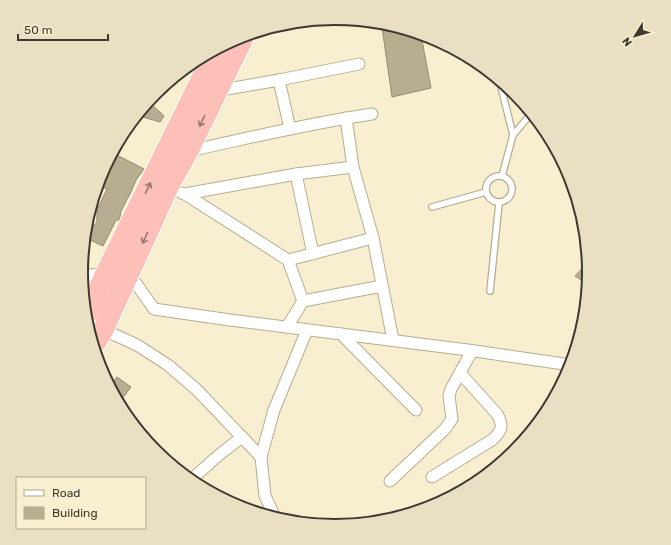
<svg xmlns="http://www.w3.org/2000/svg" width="671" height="545" font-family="Rubik,sans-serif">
	<rect width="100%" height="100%" fill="#f8efd1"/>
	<g fill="#b7ae92" stroke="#938a70">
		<path d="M 382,27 L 421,35 L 431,88 L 392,97 Z"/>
		<path d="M 149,102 L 164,116 L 160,122 L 140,116 Z"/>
		<path d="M 115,154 L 144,169 L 136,180 L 130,194 L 121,211 L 120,217 L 119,220 L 116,220 L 103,246 L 88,239 L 90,230 L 97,222 L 97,210 L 107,189 L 98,185 L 100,175 Z"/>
		<path d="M 588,262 L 590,273 L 588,284 L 575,276 Z"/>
		<path d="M 117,377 L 131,387 L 121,400 L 111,386 Z"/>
	</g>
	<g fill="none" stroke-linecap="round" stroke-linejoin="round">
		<g stroke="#b6ad91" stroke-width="8">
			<g id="lane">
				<path d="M 500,83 L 513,135"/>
				<circle cx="499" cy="189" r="13"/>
				<path d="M 502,176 L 513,135 L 530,115"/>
				<path d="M 432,207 L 486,192"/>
				<path d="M 490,291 L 499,203"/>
			</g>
		</g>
		<g stroke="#b6ad91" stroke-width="13">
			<g id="street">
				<path d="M 279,80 L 290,129"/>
				<path d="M 216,91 L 279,80 L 359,64"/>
				<path d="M 346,118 L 353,167 L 373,238 L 393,340"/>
				<path d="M 188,151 C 249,138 310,123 372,114"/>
				<path d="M 296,174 L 313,254"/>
				<path d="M 182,193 L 185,194 L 296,174 L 353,167"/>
				<path d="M 185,194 L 288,260 L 303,301 L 287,327"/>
				<path d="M 288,260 L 373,238"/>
				<path d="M 128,272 L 154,309 L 230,320 L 468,350 L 571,365"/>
				<path d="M 82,276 L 109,273"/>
				<path d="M 303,301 L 382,286"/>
				<path d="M 91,324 L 137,345 L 168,365 L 197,390 L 261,457"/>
				<path d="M 341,334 L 416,410"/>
				<path d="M 432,477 L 492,440 C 502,431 504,426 497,414 L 460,373"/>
				<path d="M 193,478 L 219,455 L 242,437"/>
				<path d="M 390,481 L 445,429 L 452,419 L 449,396 L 451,389 L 472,351"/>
				<path d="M 274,515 L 265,496 L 261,457 L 274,410 L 307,330"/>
			</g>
		</g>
		<g stroke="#fff" stroke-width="23">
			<g id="highway">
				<path d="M 89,311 L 106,273 L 214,54"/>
				<path d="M 95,343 L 103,330 L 169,185 L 188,151 L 244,36"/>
			</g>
		</g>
		<use href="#lane" stroke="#fff" stroke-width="5.5"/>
		<use href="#street" stroke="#fff" stroke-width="11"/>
		<use href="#highway" stroke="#fcc0b9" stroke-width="21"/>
	</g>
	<defs><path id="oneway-shaft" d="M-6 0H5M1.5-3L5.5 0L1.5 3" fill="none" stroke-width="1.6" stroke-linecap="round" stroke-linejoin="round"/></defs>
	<g stroke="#93766d">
		<use href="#oneway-shaft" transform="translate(202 121) rotate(116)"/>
		<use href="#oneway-shaft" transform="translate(148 188) rotate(-64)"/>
		<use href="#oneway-shaft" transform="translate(145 238) rotate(115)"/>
	</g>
	<path d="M0 0H671V545H0ZM88 272a247 247 0 1 1 494 0a247 247 0 1 1-494 0Z" fill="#e9e0c4" fill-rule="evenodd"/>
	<path fill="none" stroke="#3d392e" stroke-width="2" d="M88 272a247 247 0 1 1 494 0a247 247 0 1 1-494 0Z"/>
	<rect x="16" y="477" width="130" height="52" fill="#f8efd1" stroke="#ada690"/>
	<rect x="24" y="490" width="20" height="6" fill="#ffffff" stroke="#ada690"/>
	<text x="52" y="497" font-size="12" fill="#3d392e">Road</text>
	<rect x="24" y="507" width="20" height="12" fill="#b7ae92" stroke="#ada690"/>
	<text x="52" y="517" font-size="12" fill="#3d392e">Building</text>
	<g transform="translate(635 36) rotate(233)" stroke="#f8efd1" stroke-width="3" paint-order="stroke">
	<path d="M0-3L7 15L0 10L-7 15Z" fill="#3d392e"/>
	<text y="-6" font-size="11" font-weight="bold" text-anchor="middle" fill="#3d392e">N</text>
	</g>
	<path d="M18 34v6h90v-6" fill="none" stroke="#3d392e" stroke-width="2"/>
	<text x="24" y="34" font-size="12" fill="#3d392e" stroke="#f8efd1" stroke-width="3" paint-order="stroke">50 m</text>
</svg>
